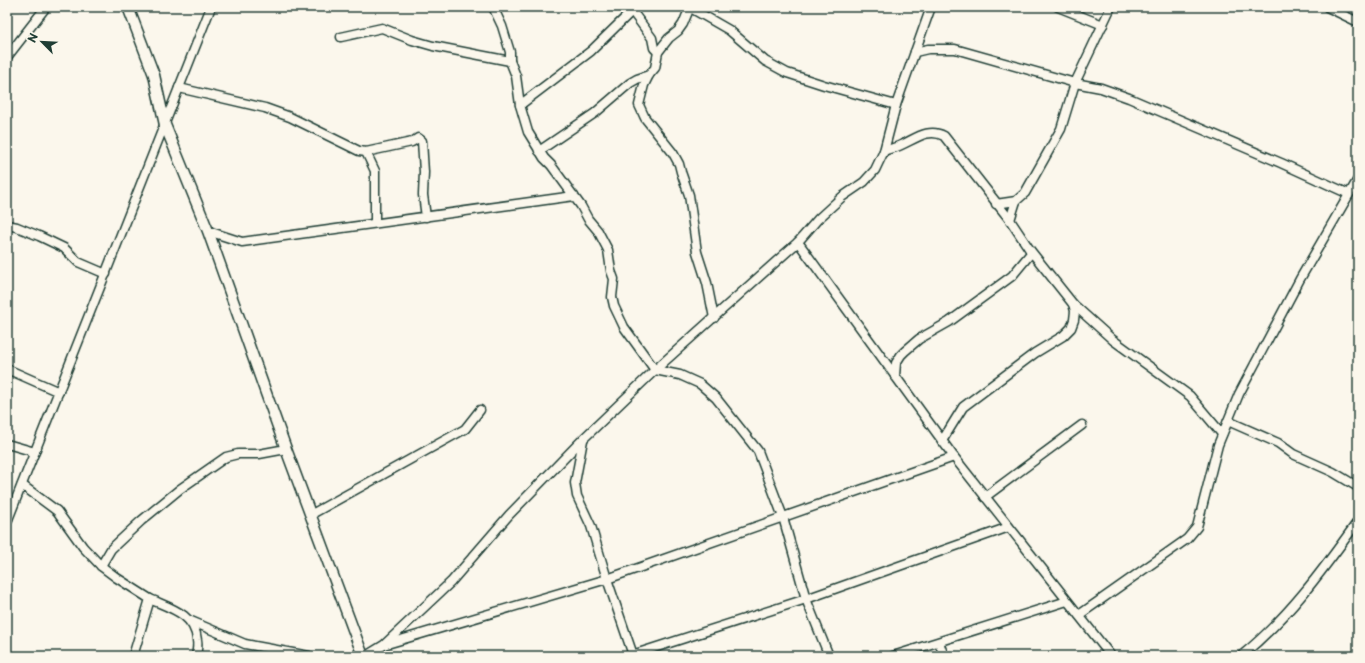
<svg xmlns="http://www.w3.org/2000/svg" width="1365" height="663" font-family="'Playpen Sans',sans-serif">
	<rect width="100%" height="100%" fill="#fbf7ec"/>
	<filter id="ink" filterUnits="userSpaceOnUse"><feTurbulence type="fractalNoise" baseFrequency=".025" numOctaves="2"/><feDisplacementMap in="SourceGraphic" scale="8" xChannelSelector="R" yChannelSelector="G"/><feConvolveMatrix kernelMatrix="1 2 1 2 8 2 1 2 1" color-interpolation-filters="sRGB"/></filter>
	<g filter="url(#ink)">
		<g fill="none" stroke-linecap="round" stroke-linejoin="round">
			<g stroke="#1f3d34" stroke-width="11">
				<g id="minor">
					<path d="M 493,7 L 502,26 L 510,52 L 510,61 L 516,76 L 520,105 L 528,132 L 544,158 L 551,165 L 581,206 L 588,219 L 598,231 L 608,250 L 611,271 L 614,279 L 612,297 L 614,306 L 624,327 L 655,370 L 680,375 L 700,384 L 716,398 L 758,451 L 783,517 L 806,599 L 829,656"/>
					<path d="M 689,7 L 729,30 L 765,61 L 787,73 L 824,85 L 896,105"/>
					<path d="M 690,7 L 683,24 L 678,31 L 669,38 L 658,52 L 655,68 L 649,75 L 644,85 L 639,105 L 645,118 L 673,153 L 679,164 L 681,172 L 689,195 L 697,252 L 707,283 L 714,318"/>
					<path d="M 1058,7 L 1103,25"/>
					<path d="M 1327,7 L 1358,22"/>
					<path d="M 632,11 L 652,38 L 654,48 L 658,52"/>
					<path d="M 341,37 L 382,28 L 412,40 L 433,46 L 510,61"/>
					<path d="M 915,52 L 928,49 L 955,49 L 1075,83 L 1101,88 L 1129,98 L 1281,163 L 1349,194"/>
					<path d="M 7,57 L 46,7"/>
					<path d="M 179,88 L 265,108 L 290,117 L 359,151 L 366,152 L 412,142 L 418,138 L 422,141 L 424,172 L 423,195 L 426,217"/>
					<path d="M 520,105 L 591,51 L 636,7"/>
					<path d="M 539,151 L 595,113 L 630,83 L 637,79 L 649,75"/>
					<path d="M 884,151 C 889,149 894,148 899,146 C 914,140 928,127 944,136 L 1010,220 L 1030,250 L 1031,253 L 1012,276 L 949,322 L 919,339 L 905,351 L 901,355 L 896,363 L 895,376"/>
					<path d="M 366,152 L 375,171 L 375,223"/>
					<path d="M 996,204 L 1016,201 L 1025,193 L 1061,129 L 1075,83 L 1111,7"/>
					<path d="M 1010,220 L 1016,201"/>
					<path d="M 7,225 L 17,227 L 39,236 L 64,248 L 78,262 L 106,274"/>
					<path d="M 208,231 L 242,242 L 574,196"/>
					<path d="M 798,242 L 954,457 L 1111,656"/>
					<path d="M 1073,304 L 1113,340 L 1190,396 L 1222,434"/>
					<path d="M 7,369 L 59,392"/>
					<path d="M 1228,421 L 1278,443 L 1293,454 L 1333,472 L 1358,487"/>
					<path d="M 583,440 L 575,483 L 577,496 L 591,526 L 607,579 L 633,655"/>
					<path d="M 942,441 L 963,407 L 1035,353 L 1063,336 L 1071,328 L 1074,320 L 1075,311 L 1073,304 L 1030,250"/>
					<path d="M 7,444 L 35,452"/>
					<path d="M 22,485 L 57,511 L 83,547 L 101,566 L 117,578 L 150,599 L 133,656"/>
					<path d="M 985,497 L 1082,425"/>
					<path d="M 310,515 L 465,429 L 480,410"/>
					<path d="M 7,522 L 211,7"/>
					<path d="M 101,566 L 111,549 L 141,521 L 180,489 L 226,457 L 238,454 L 259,454 L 286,449"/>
					<path d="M 150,599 C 170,608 195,614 197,640 C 198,645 197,651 196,656"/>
					<path d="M 1079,615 L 1187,539 L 1197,527 L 1218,445 L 1239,394 L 1300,279 L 1358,179"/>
					<path d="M 191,621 L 245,644 L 309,656"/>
					<path d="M 939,642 L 944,656"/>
					<path d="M 387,644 L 607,579 L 954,457"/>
					<path d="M 366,656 L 384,645 L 451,582 L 509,515 L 583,439 L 655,370 L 798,242 L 818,219 L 842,197 L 864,182 L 875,170 L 884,151 L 896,105 L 931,7"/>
					<path d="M 629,656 L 806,599 L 1009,527"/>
					<path d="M 893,656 L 1067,601"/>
					<path d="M 1241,656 C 1288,618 1323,570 1358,521"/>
				</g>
			</g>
			<g stroke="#1f3d34" stroke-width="13">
				<path id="tertiary" d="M 128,7 L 154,75 L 165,125 L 208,231 L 286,449 L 363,656"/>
			</g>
			<use href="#minor" stroke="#fbf7ec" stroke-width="8"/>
			<use href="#tertiary" stroke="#fbf7ec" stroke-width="10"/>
		</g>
	</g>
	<rect width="1365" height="663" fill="none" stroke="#fbf7ec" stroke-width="24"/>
	<rect x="12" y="12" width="1341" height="639" fill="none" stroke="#1f3d34" stroke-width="1.5" filter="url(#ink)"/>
	<g transform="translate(42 42) rotate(294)" stroke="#fbf7ec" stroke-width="3" paint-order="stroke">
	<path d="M0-3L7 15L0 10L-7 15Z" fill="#1f3d34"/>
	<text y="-6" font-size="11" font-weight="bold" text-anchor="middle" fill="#1f3d34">N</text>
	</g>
</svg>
